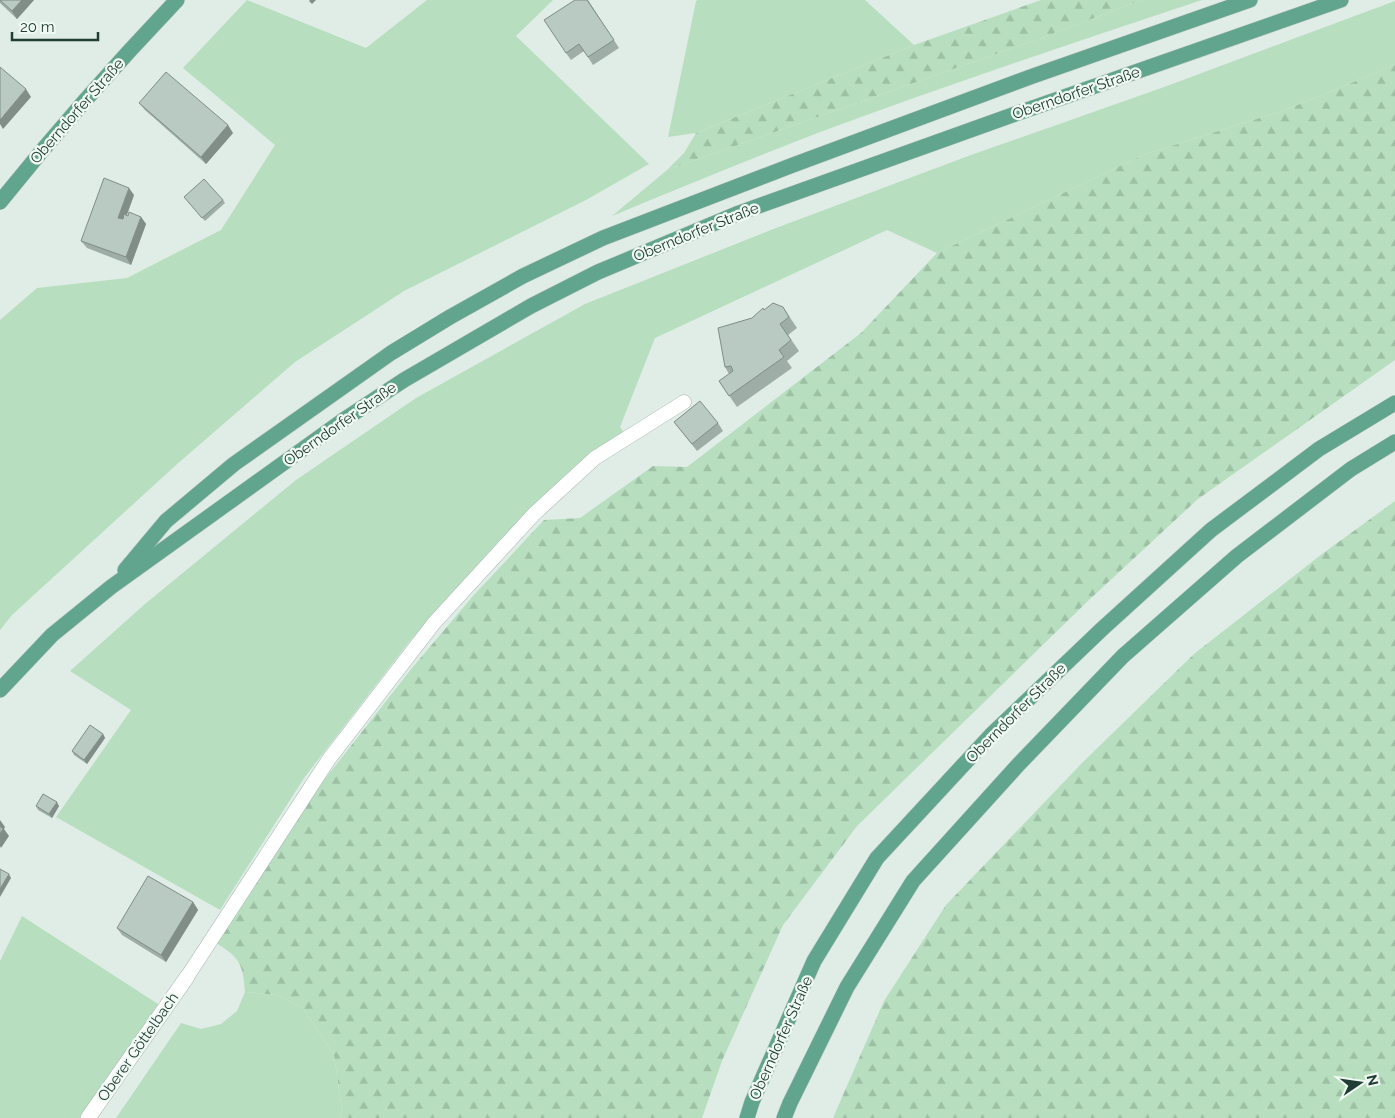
<svg xmlns="http://www.w3.org/2000/svg" width="1395" height="1118" font-family="Raleway,sans-serif">
	<defs>
		<pattern id="forest-firs" width="22" height="20" patternUnits="userSpaceOnUse" patternTransform="scale(1.25)"><rect width="22" height="20" fill="#b7dfbf"/><path d="M5 1l3.5 6h-7zM16 11l3.5 6h-7z" fill="#9dc0a5"/></pattern>
	</defs>
	<rect width="100%" height="100%" fill="#e0ece6"/>
	<g fill="#b7dfbf">
		<path d="M 247,0 L 366,48 L 427,0 L 553,0 L 516,36 L 649,164 L 586,200 L 404,291 L 295,362 L 176,465 L 12,615 L 0,630 L 0,320 L 37,288 L 127,278 L 221,230 L 275,145 L 183,68 Z"/>
		<path d="M 698,0 L 865,0 L 914,45 L 696,133 L 668,137 L 696,1 Z"/>
		<path d="M 1142,0 L 1202,0 C 1075,42 948,85 823,131 C 752,158 682,187 612,216 L 667,170 L 1044,37 Z"/>
		<path d="M 1395,1 L 1395,65 L 1285,110 L 1143,155 L 937,253 L 887,230 L 655,338 L 620,427 L 624,433 L 564,480 L 499,541 L 409,642 L 304,778 L 220,910 L 56,817 L 131,710 L 70,671 L 145,604 L 296,480 L 416,398 L 585,304 L 776,228 L 971,155 L 1167,86 Z"/>
		<path d="M 22,916 L 158,1004 L 85,1118 L 0,1118 L 0,961 Z"/>
		<path d="M 245,992 L 277,995 L 303,1008 L 334,1055 L 342,1110 L 340,1118 L 116,1118 L 181,1023 L 201,1029 L 221,1024 L 237,1011 Z"/>
	</g>
	<g fill="url(#forest-firs)">
		<path d="M 1041,0 L 1142,0 L 1044,37 L 667,170 L 684,153 L 696,133 L 914,45 Z"/>
		<path d="M 1395,65 L 1395,360 L 1198,499 L 1089,600 L 857,826 L 783,925 L 722,1061 L 702,1118 L 340,1118 L 342,1110 L 334,1055 L 303,1008 L 277,995 L 245,992 C 243,964 240,958 216,943 L 317,789 L 412,668 L 473,596 L 544,520 L 580,518 L 653,466 L 687,467 L 861,333 L 937,253 L 1143,155 L 1285,110 Z"/>
		<path d="M 1395,501 L 1395,1118 L 833,1118 L 884,1001 L 946,905 L 1083,762 L 1194,654 L 1322,554 Z"/>
	</g>
	<g fill="none" stroke-linecap="round" stroke-linejoin="round">
		<g stroke="#a3b4ad" stroke-width="15">
			<path id="lane" d="M 187,977 L 329,759 L 434,623 L 534,514 L 595,458 L 684,402"/>
		</g>
		<g stroke="#a3b4ad" stroke-width="16">
			<path id="street" d="M 88,1118 L 187,977"/>
		</g>
		<g stroke="#c1c9c6" stroke-width="16">
			<g id="primary">
				<path d="M 0,202 C 56,132 115,65 177,0"/>
				<path d="M 125,570 L 166,521 L 234,464 L 391,353 L 450,317 L 523,276 L 603,238 L 793,165 L 1033,76 L 1250,0"/>
				<path d="M 0,690 L 52,635 L 111,587 L 342,421 L 404,380 L 531,306 L 598,272 L 739,213 L 1021,112 L 1341,0"/>
				<path d="M 747,1118 L 752,1102 L 814,961 L 877,858 L 991,735 L 1102,629 L 1211,530 L 1319,449 L 1395,403"/>
				<path d="M 784,1118 L 790,1103 L 847,987 L 913,881 L 1018,765 L 1123,656 L 1237,556 L 1351,469 L 1395,442"/>
			</g>
		</g>
		<use href="#lane" stroke="#fff" stroke-width="14"/>
		<use href="#street" stroke="#fff" stroke-width="15"/>
		<use href="#primary" stroke="#62a58e" stroke-width="15"/>
	</g>
	<g fill="#9eaea6">
		<path d="M 0,0 L 34,0 L 17,19 L 0,3 Z"/>
		<path d="M 588,0 L 619,48 L 593,65 L 584,51 L 571,60 L 566,53 Z"/>
		<path d="M 139,103 L 233,133 L 206,164 L 145,110 Z"/>
		<path d="M 134,195 L 127,215 L 141,217 L 146,224 L 131,265 L 87,248 L 81,241 Z"/>
		<path d="M 184,197 L 223,200 L 225,203 L 205,221 Z"/>
		<path d="M 783,307 L 797,328 L 788,335 L 799,351 L 787,361 L 792,368 L 737,407 L 719,381 L 729,374 L 725,367 L 752,318 L 765,310 Z"/>
		<path d="M 674,422 L 718,423 L 723,431 L 697,451 Z"/>
		<path d="M 103,734 L 105,738 L 87,764 L 74,755 L 72,751 Z"/>
		<path d="M 36,806 L 59,806 L 52,818 L 38,810 Z"/>
		<path d="M 193,902 L 198,910 L 166,962 L 122,935 L 117,928 Z"/>
	</g>
	<g fill="#818d87">
		<path d="M 22,0 L 34,0 L 17,19 L 12,11 Z"/>
		<path d="M 310,0 L 316,0 L 312,4 L 309,1 Z"/>
		<path d="M 26,89 L 31,97 L 3,129 L 0,124 L 0,120 Z"/>
		<path d="M 228,125 L 233,133 L 206,164 L 201,157 Z"/>
		<path d="M 129,188 L 134,195 L 123,225 L 118,218 Z"/>
		<path d="M 141,217 L 146,224 L 131,265 L 126,257 Z"/>
		<path d="M 103,734 L 105,738 L 87,764 L 84,760 Z"/>
		<path d="M 57,802 L 59,806 L 52,818 L 49,814 Z"/>
		<path d="M 0,820 L 5,827 L 4,829 L 9,836 L 1,848 L 0,846 Z"/>
		<path d="M 9,874 L 11,878 L 0,897 L 0,889 Z"/>
		<path d="M 193,902 L 198,910 L 166,962 L 161,955 Z"/>
	</g>
	<g fill="#b8cac1" stroke="#818d87">
		<path d="M 0,0 L 22,0 L 12,11 Z"/>
		<path d="M 575,0 L 587,0 L 614,40 L 588,57 L 579,44 L 566,53 L 544,20 Z"/>
		<path d="M 0,67 L 26,89 L 0,120 Z"/>
		<path d="M 166,72 L 228,125 L 201,157 L 139,103 Z"/>
		<path d="M 104,178 L 129,188 L 118,218 L 123,219 L 124,214 L 128,216 L 129,212 L 141,217 L 126,257 L 81,241 Z"/>
		<path d="M 204,179 L 223,200 L 202,218 L 184,197 Z"/>
		<path d="M 773,303 L 783,307 L 789,317 L 780,324 L 791,340 L 779,350 L 784,357 L 729,396 L 719,381 L 733,371 L 731,366 L 725,367 L 718,328 L 752,318 L 763,308 L 764,310 Z"/>
		<path d="M 700,401 L 718,423 L 692,444 L 674,422 Z"/>
		<path d="M 90,725 L 103,734 L 84,760 L 72,751 Z"/>
		<path d="M 43,794 L 57,802 L 49,814 L 36,806 Z"/>
		<path d="M 0,826 L 3,829 L 0,834 Z"/>
		<path d="M 0,869 L 9,874 L 0,889 Z"/>
		<path d="M 148,876 L 193,902 L 161,955 L 117,928 Z"/>
	</g>
	<g text-anchor="middle" dominant-baseline="central" stroke-width="4.5" stroke-linejoin="round" paint-order="stroke">
		<g font-size="15" fill="#203e33" stroke="#f1f9f4">
			<text transform="translate(1076 93) rotate(-19)">Oberndorfer Straße</text>
			<text transform="translate(77 111) rotate(-49)">Oberndorfer Straße</text>
			<text transform="translate(696 232) rotate(-22)">Oberndorfer Straße</text>
			<text transform="translate(340 424) rotate(-35)">Oberndorfer Straße</text>
			<text transform="translate(1016 713) rotate(-45)">Oberndorfer Straße</text>
			<text transform="translate(781 1038) rotate(-66)">Oberndorfer Straße</text>
			<text transform="translate(138 1047) rotate(-55)">Oberer Göttelbach</text>
		</g>
	</g>
	<g transform="translate(1360 1083) rotate(77)" stroke="#f1f9f4" stroke-width="4" paint-order="stroke">
	<path d="M0-4L9 19L0 12L-9 19Z" fill="#203e33"/>
	<text y="-8" font-size="14" font-weight="bold" text-anchor="middle" fill="#203e33">N</text>
	</g>
	<path d="M12 32v8h86v-8" fill="none" stroke="#203e33" stroke-width="2.5"/>
	<text x="20" y="32" font-size="15" fill="#203e33" stroke="#f1f9f4" stroke-width="4" paint-order="stroke">20 m</text>
</svg>
